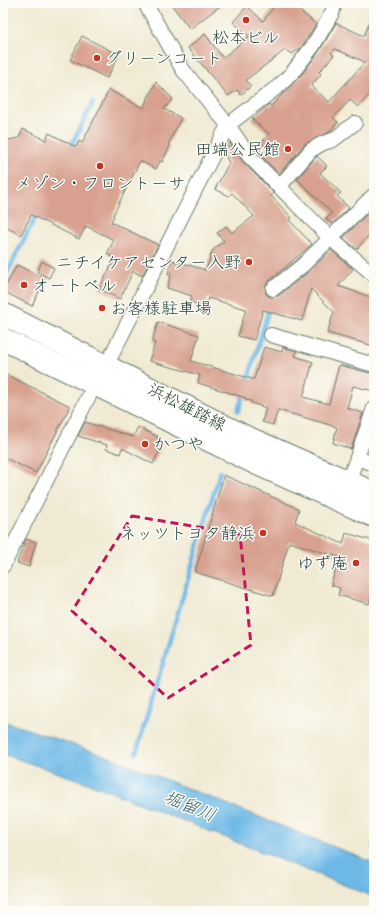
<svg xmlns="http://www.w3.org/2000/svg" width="377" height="914" font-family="Caveat,'Klee One',sans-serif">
	<rect width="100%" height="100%" fill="#fdfcf7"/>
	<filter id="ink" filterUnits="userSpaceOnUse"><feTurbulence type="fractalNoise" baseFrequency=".025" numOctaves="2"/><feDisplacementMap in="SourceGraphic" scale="8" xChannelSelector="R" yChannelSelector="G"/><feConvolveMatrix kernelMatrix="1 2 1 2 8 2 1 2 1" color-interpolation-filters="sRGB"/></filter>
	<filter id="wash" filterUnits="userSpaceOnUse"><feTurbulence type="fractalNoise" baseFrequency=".012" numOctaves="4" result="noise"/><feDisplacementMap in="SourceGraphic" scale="16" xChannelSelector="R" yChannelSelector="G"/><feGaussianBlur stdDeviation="0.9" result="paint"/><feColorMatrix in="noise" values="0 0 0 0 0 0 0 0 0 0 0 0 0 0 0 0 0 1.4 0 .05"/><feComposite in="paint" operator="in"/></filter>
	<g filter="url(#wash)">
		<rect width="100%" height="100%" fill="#f0ead2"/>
		<path fill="#6cb8e6" stroke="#467a8d" d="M 3,721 L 107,756 L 374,863 L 374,897 L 96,786 L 3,754 Z"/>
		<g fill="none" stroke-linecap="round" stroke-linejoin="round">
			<g stroke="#6cb8e6" stroke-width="4.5">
				<path d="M 69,150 L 93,102"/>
				<path d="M 3,281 L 38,212"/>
				<path d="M 247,383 L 270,305"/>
				<path d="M 238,411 L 244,392"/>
				<path d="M 136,753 L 220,472"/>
				<path d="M 373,847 L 374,843"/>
			</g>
		</g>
		<g id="blocks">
			<g fill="#d8a18f" fill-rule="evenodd">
				<path d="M 170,3 L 224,3 L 190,29 Z"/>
				<path d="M 277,3 L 290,3 L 316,24 L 301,48 L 292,54 L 285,50 L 246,80 L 251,86 L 241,95 L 237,90 L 228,96 L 188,48 L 205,34 L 223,58 L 249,36 L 233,22 L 247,6 L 263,21 Z"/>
				<path d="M 373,13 L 374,90 L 358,107 L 350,100 L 333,118 L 338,122 L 328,133 L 305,144 L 279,174 L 255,150 L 269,134 L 252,119 L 269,104 L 271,106 L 304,72 L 320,50 L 336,23 L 364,36 ZM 335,49 L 365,62 L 329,102 L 311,86 L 321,74 L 319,72 L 334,55 L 331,53 Z"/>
				<path d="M 82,36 L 119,55 L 107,78 L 70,60 Z"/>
				<path d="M 156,82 L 173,99 L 164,109 L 181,118 L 168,145 L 170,146 L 162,162 L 160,161 L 156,169 L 140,161 L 113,215 L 114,216 L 111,222 L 158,245 L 142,276 L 133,271 L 120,299 L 99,289 L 115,258 L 107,254 L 114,240 L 86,226 L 79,239 L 31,215 L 21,235 L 3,226 L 3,141 L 19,138 L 23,129 L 46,140 L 49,133 L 76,147 L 79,141 L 82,143 L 109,90 L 143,108 Z"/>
				<path d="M 230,143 L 243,162 L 272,191 L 273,193 L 271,196 L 292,218 L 289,220 L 312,244 L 267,283 L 265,286 L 266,294 L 270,297 L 278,296 L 308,272 L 331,250 L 353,269 L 338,286 L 374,298 L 374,346 L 327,333 L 334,312 L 311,289 L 302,321 L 263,310 L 254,340 L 238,336 L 246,309 L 208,298 L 205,307 L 190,302 L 192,296 L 167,288 L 171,275 L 168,274 L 172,260 L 206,270 L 212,251 L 224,241 L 217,233 L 226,226 L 232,233 L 254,216 L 232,193 L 229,196 L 215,189 L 229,163 L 224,152 Z"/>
				<path d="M 317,156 L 327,166 L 320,173 L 341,193 L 337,196 L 349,208 L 332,224 L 326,219 L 332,213 L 297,179 Z"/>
				<path d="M 374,207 L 374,229 L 357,249 L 343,238 Z"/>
				<path d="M 42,261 L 54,268 L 49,278 L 37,272 Z"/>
				<path d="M 17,265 L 45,279 L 32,306 L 3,291 Z"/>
				<path d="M 158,322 L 199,335 L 191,361 L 252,379 L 254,379 L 264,347 L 282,352 L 283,347 L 297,351 L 295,356 L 313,362 L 303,397 L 329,404 L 339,365 L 374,374 L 374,391 L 353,386 L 347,408 L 363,413 L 351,449 L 333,443 L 337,427 L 278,410 L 273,425 L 262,422 L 266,408 L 251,403 L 251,401 L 245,400 L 246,398 L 198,383 L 200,375 L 149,361 L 155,343 L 152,342 Z"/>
				<path d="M 3,373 L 70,406 L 36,473 L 3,457 Z"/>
				<path d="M 85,422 L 133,437 L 138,427 L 160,438 L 158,443 L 162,446 L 153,464 L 122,448 L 120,454 L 106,449 L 107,445 L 78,436 Z"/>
				<path d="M 224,475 L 299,509 L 295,522 L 343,544 L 346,533 L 374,541 L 374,588 L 369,604 L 338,595 L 340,588 L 331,585 L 339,557 L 289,542 L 273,596 L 195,572 Z"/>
				<path d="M 26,539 L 36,542 L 29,567 L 17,563 Z"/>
			</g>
		</g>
	</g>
	<g filter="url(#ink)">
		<use href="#blocks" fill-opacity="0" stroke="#687a6b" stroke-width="1"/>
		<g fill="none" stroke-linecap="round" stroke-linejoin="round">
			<g stroke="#687a6b" stroke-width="16">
				<g id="street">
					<path d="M 145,3 L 183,70 L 228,125 L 249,156 L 330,238 L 374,275"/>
					<path d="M 279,187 L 311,150 L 323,143 L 333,140 L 355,123"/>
					<path d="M 273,289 L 303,265 L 374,195"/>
					<path d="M 271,335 L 374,365"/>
					<path d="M 106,366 L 228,125 L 280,85 L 292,73 L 313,46 L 332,13 L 335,3"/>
					<path d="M 357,458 L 374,464"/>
					<path d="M 348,482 L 357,458 L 374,408"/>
					<path d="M 3,566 L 95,384"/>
				</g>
			</g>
			<g stroke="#687a6b" stroke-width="24">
				<g id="primary">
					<path d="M 3,314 L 244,436 L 374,493"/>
					<path d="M 3,339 L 255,463 L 374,516"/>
				</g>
			</g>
			<use href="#street" stroke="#fff" stroke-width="14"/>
			<use href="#primary" stroke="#fff" stroke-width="22"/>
		</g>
	</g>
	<path fill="none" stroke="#c2185b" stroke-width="3" stroke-dasharray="8 5" stroke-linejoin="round" d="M 132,516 L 240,534 L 251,645 L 168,698 L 72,611 Z"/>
	<g fill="#c8321e" stroke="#fdfcf7" stroke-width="1.5">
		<circle cx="246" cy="20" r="4"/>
		<circle cx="97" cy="58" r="4"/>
		<circle cx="288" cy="149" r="4"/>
		<circle cx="100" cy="166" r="4"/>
		<circle cx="249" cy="262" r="4"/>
		<circle cx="24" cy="285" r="4"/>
		<circle cx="102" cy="308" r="4"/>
		<circle cx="145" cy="444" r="4"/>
		<circle cx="263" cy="533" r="4"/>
		<circle cx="356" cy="563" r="4"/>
	</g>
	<g text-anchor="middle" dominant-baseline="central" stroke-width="3" stroke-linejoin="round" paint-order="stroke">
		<g font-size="17" fill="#1f3d34" stroke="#fdfcf7" text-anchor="start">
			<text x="246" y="37" text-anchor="middle">松本ビル</text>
			<text x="105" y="58">グリーンコート</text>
			<text x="280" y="149" text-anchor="end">田端公民館</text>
			<text x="100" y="183" text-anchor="middle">メゾン・フロントーサ</text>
			<text x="241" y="262" text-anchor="end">ニチイケアセンター入野</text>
			<text x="32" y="285">オートベル</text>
			<text x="110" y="308">お客様駐車場</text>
			<text x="153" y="444">かつや</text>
			<text x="255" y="533" text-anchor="end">ネッツトヨタ静浜</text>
			<text x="348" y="563" text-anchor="end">ゆず庵</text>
		</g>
		<g font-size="17" fill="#1f3d34" stroke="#fdfcf7">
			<text transform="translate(187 407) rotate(27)">浜松雄踏線</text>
		</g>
		<g font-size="18" font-style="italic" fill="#366269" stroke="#fdfcf7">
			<text transform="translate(190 806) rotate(22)">堀留川</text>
		</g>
	</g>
	<rect width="377" height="914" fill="none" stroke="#fdfcf7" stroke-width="16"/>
</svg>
